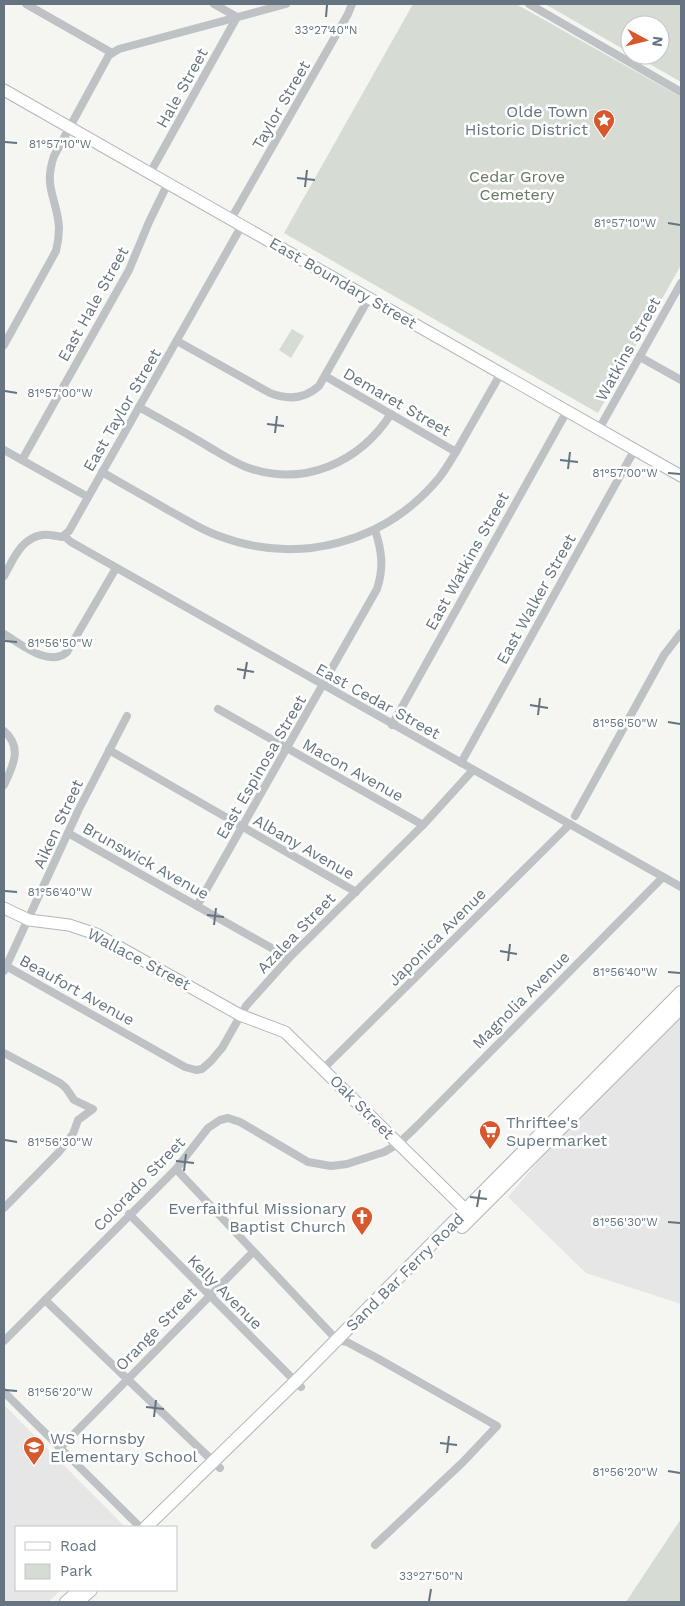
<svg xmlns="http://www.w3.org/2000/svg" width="685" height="1606" font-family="'Work Sans',sans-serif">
	<rect width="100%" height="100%" fill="#f5f5f1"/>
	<g fill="#e5e6e5">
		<path d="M 681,1003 L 681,1304 L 586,1273 L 508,1197 L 575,1118 Z"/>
		<path d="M 4,1405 L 125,1527 L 16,1527 L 16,1590 L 61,1590 L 48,1602 L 4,1602 Z"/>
	</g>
	<g fill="#d6dbd3">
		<path d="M 413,4 L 516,4 L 681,97 L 681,265 L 598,413 L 284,233 Z"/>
		<path d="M 545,4 L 681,4 L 681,82 L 634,55 L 660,55 L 660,25 L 630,25 L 630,53 Z"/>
		<path d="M 292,329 L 304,336 L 291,358 L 279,350 Z"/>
		<path d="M 681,1519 L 681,1602 L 626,1602 Z"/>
	</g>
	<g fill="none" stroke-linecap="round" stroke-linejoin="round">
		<g stroke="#b3b7bb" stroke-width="13">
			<g id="secondary">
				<path d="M 4,90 L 681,476"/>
				<path d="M 4,908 L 29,920 L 69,925 L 96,934 L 240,1015 L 285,1032 L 471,1215"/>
			</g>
		</g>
		<g stroke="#b1b6b9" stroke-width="14">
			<g id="primary">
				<path d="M 462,1227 L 681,1008"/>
				<path d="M 146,1527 L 295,1382 L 681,992"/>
				<path d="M 66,1602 L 80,1590"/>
				<path d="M 77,1602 L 91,1590"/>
			</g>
		</g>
		<g stroke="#bec2c5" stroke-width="8">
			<path d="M 26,4 L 112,53"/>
			<path d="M 529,4 L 681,92"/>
			<path d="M 150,173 L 237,17 L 214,4"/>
			<path d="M 231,219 L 348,14 L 352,4"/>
			<path d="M 177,341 L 270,393 C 288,400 305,399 319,386 L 369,298"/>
			<path d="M 4,345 L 56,251 C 58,243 59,235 59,227 C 57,198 43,188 54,156 L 109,55 L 119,49 L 286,4"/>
			<path d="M 640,357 L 681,380"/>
			<path d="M 325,376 L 456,452"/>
			<path d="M 139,407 C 162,420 186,433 209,447 C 221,454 233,462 246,467 C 303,488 359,463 391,414"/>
			<path d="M 599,429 L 681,283"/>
			<path d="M 4,450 L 88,497"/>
			<path d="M 22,460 L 129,270 L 149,222 L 168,183"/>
			<path d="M 102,472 C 124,485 146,497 168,510 C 185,519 201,530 219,536 C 299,566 385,543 439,478 C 449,465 457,450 465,436 C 477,415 489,394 501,373"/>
			<path d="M 64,536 L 71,542 L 681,887"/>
			<path d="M 4,576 C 13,560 21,538 42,535 C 49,534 55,536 62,537 L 69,531 L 242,225"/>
			<path d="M 4,634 C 21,644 49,668 67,652 L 116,568"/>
			<path d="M 218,709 L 423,825"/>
			<path d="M 392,725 L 567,411"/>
			<path d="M 4,731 C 23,747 13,766 4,785"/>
			<path d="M 109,750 L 356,892"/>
			<path d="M 461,763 L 635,449"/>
			<path d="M 575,816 L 664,655 L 681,633"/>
			<path d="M 68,833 L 289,958"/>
			<path d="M 197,906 L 377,589 C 384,568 382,551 375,530"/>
			<path d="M 6,966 L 185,1067 L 196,1070 L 202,1069 L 211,1061 L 222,1048 L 246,1006 L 289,958 L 423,825 L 473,770"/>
			<path d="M 4,971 L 79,809 L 127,716"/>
			<path d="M 4,1053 L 60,1083 L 66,1088 L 74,1100 L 93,1109 L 78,1120 L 73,1134 L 58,1153 L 4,1208"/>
			<path d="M 323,1069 L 570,824"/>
			<path d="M 176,1169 L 337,1340 L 347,1342 L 377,1358 L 497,1426 L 463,1462 L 375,1545"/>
			<path d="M 129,1214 L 301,1387"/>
			<path d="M 45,1300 L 220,1468"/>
			<path d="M 4,1341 L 176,1169 L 208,1128 L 220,1120 L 228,1118 L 240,1122 L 308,1162 L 331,1166 L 347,1164 L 384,1152 L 398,1144 L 416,1127 L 663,877"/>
			<path d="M 4,1392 L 140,1527"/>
			<path d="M 59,1449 L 253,1252"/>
		</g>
		<use href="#secondary" stroke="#fff" stroke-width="11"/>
		<use href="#primary" stroke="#fff" stroke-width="12"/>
	</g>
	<path fill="none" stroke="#657480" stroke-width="2" d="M 326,17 L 327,5M 5,142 L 17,143M 297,178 L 315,180M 305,187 L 307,170M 668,223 L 680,225M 5,391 L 17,393M 267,424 L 284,426M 275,433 L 277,416M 560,460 L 578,462M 568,469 L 570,452M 668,473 L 680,474M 5,641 L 17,642M 237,669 L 254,672M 244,679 L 247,662M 530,705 L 548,708M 538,715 L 540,698M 668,722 L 680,724M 5,891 L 17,892M 207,915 L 224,917M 214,925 L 216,908M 500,951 L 517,954M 508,961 L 510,944M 668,972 L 680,973M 5,1140 L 17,1142M 176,1161 L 194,1163M 184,1171 L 186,1154M 470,1197 L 487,1199M 477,1207 L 480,1190M 668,1222 L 680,1223M 5,1390 L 17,1391M 146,1407 L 164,1409M 154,1417 L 156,1400M 440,1443 L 457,1445M 447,1453 L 449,1436M 668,1471 L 680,1473M 429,1601 L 431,1589"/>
	<defs>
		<g id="sight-pin" transform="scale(1.125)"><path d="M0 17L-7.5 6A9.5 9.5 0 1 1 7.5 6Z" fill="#d8582e" stroke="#fff"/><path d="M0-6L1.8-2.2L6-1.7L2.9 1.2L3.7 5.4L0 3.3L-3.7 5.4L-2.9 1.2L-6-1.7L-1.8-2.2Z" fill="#fff"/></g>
		<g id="supermarket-pin" transform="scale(1.125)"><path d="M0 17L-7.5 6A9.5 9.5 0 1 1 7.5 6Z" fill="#d8582e" stroke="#fff"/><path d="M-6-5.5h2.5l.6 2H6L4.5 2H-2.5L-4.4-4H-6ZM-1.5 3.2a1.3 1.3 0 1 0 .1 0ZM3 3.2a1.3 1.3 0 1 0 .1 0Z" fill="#fff"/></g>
		<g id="church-pin" transform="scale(1.125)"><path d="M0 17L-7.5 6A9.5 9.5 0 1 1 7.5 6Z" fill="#d8582e" stroke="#fff"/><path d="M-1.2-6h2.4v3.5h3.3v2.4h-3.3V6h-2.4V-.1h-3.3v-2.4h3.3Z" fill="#fff"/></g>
		<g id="school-pin" transform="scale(1.125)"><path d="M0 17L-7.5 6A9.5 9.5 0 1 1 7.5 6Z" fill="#d8582e" stroke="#fff"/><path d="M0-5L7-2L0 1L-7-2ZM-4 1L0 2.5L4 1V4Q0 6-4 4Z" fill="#fff"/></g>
	</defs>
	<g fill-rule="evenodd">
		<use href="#sight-pin" x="604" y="120"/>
		<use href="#supermarket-pin" x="490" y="1131"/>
		<use href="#church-pin" x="362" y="1217"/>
		<use href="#school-pin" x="34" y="1447"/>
	</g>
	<g text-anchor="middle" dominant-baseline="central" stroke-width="5" stroke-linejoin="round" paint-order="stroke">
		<g font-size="16" fill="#657480" stroke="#fff">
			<text transform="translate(182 88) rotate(-61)">Hale Street</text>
			<text transform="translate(281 105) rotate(-60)">Taylor Street</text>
			<text transform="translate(343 283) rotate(30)">East Boundary Street</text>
			<text transform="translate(93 304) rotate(-61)">East Hale Street</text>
			<text transform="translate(628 349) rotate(-61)">Watkins Street</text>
			<text transform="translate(397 402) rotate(30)">Demaret Street</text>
			<text transform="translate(122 410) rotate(-60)">East Taylor Street</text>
			<text transform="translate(467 561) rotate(-61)">East Watkins Street</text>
			<text transform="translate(536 599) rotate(-61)">East Walker Street</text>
			<text transform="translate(378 701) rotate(29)">East Cedar Street</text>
			<text transform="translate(261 767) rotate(-60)">East Espinosa Street</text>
			<text transform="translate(353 770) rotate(29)">Macon Avenue</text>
			<text transform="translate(58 824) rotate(-65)">Aiken Street</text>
			<text transform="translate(304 847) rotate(30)">Albany Avenue</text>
			<text transform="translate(146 861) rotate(29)">Brunswick Avenue</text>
			<text transform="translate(296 933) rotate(-46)">Azalea Street</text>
			<text transform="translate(437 937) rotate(-45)">Japonica Avenue</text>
			<text transform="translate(139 959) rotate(28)">Wallace Street</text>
			<text transform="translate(77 990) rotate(29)">Beaufort Avenue</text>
			<text transform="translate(521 1000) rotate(-45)">Magnolia Avenue</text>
			<text transform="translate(362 1107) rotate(45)">Oak Street</text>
			<text transform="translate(139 1184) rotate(-46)">Colorado Street</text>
			<text transform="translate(405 1272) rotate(-45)">Sand Bar Ferry Road</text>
			<text transform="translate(225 1292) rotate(45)">Kelly Avenue</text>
			<text transform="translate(156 1329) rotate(-46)">Orange Street</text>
		</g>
		<g font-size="16" fill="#657480" stroke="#fff" text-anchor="end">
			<text x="588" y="111">Olde Town<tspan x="588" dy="18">Historic District</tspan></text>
			<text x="506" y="1122" text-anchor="start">Thriftee's<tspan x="506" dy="18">Supermarket</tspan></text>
			<text x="346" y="1208">Everfaithful Missionary<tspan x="346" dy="18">Baptist Church</tspan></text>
			<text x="50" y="1438" text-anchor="start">WS Hornsby<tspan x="50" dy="18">Elementary School</tspan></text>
		</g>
		<g font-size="16" fill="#687864" stroke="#fff">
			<text x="517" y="176">Cedar Grove<tspan x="517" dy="18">Cemetery</tspan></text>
		</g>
	</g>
	<g font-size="12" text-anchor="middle" fill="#657480" stroke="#fff" stroke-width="5" stroke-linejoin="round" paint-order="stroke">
		<text x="326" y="34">33°27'40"N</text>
		<text x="60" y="148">81°57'10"W</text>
		<text x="625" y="227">81°57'10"W</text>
		<text x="60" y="397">81°57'00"W</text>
		<text x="625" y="477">81°57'00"W</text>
		<text x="60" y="647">81°56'50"W</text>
		<text x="625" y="727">81°56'50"W</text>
		<text x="60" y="896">81°56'40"W</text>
		<text x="625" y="976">81°56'40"W</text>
		<text x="60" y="1146">81°56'30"W</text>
		<text x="625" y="1226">81°56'30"W</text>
		<text x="60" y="1396">81°56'20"W</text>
		<text x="625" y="1476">81°56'20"W</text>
		<text x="431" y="1580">33°27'50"N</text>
	</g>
	<rect width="685" height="1606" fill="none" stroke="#657480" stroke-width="10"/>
	<rect x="15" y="1526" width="162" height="65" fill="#ffffff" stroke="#c1c7cc"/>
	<rect x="25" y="1542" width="25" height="8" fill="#ffffff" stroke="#c1c7cc"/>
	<text x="60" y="1551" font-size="15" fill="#657480">Road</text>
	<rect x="25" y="1564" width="25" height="15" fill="#d6dbd3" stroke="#c1c7cc"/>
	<text x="60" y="1576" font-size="15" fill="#657480">Park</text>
	<g transform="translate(645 40) rotate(97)"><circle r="24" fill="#ffffff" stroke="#c1c7cc"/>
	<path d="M0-4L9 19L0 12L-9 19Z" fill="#d8582e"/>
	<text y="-8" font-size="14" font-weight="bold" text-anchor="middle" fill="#657480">N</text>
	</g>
</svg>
